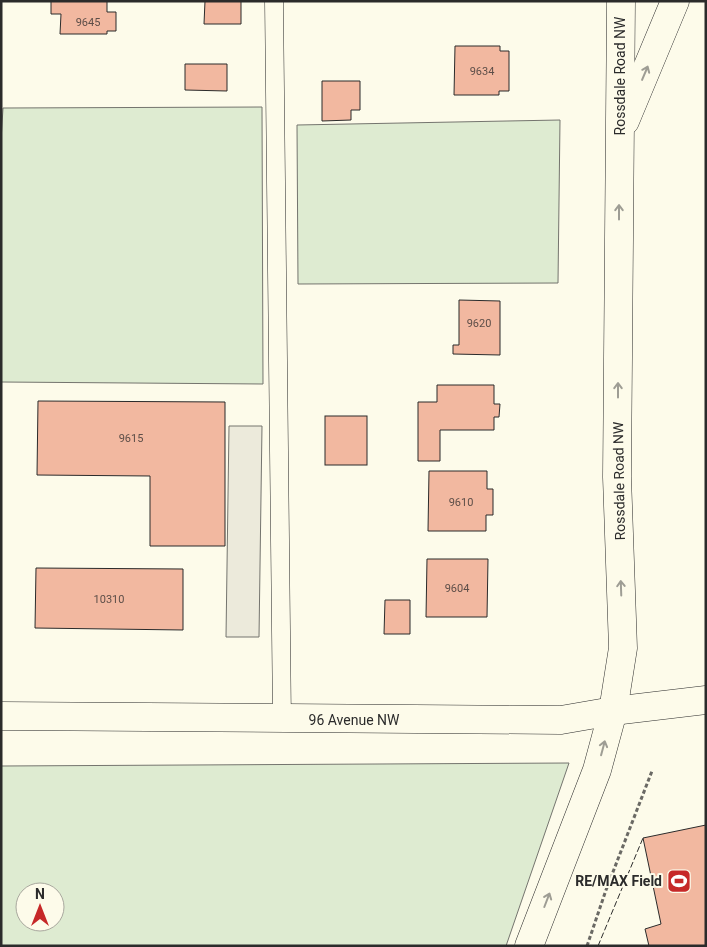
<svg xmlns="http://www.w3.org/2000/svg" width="707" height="947" font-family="Roboto,sans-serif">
	<rect width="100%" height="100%" fill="#fdfbea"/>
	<g fill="#deebd1" stroke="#74746e" fill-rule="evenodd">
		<path d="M 262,107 L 263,384 L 1,382 L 1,141 L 3,108 Z"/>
		<path d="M 560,120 L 558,283 L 298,284 L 297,125 Z"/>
		<path d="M 569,763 L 506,946 L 1,946 L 1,766 ZM 25,892 L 55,892 L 55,922 L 25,922 Z"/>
	</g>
	<path fill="#eceadb" stroke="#74746e" d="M 229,426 L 262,426 L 259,637 L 226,637 Z"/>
	<g fill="#f2b8a0" stroke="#2b2b2b">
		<path d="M 51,1 L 107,1 L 107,12 L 116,12 L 116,31 L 107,31 L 107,34 L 60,34 L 61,14 L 51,14 Z"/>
		<path d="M 205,1 L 241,1 L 241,24 L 204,24 Z"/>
		<path d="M 455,46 L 500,46 L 500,51 L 509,51 L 509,91 L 499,91 L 499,95 L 454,95 Z"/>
		<path d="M 185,64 L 227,64 L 227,91 L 185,90 Z"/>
		<path d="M 322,81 L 360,81 L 360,110 L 351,110 L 351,120 L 322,121 Z"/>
		<path d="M 459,300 L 500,301 L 500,355 L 453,354 L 453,345 L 459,345 Z"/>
		<path d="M 437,385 L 494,385 L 494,404 L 500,404 L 499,417 L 494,417 L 494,430 L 440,430 L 440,461 L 418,461 L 418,402 L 437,402 Z"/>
		<path d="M 38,401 L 225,402 L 225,546 L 150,546 L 150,476 L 37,475 Z"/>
		<rect x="325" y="416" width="42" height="49"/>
		<path d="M 429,471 L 487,471 L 487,489 L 493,489 L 493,515 L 486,515 L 486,531 L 428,531 Z"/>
		<path d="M 427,559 L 488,559 L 487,617 L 426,617 Z"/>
		<path d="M 36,568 L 183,569 L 183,630 L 35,628 Z"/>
		<path d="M 385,600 L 410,600 L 410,634 L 384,634 Z"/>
		<path d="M 706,825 L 706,946 L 649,946 L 645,929 L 661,924 L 643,838 Z"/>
	</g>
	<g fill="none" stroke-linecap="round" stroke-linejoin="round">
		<g stroke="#2b2b2b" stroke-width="19">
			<path id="service" d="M 274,1 L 282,720"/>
		</g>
		<g stroke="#2b2b2b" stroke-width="29">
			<path id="minor" d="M 613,711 L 706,700"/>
		</g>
		<g stroke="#2b2b2b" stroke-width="29">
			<path id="tertiary" d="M 1,716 L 561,720 L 613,711"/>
		</g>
		<g stroke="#2b2b2b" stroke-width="29">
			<g id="secondary">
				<path d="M 625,121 L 675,1"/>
				<path d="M 529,946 L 597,770 L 613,711 L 623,648 L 617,477 L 621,1"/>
			</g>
		</g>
		<path stroke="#6a6964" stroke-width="3" stroke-dasharray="4 2.5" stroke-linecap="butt" d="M 587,946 L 606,890 L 652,771"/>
		<use href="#service" stroke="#fdfbea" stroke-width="18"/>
		<use href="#minor" stroke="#fdfbea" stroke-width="28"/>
		<use href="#tertiary" stroke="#fdfbea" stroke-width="28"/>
		<use href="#secondary" stroke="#fdfbea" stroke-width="28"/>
		<path stroke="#2b2b2b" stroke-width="1" stroke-dasharray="6 2.5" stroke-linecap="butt" d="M 598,946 L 643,838"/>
	</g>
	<defs><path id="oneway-shaft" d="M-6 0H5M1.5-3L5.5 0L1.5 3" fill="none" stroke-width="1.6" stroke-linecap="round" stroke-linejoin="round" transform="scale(1.25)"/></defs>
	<g stroke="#9e9d94">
		<use href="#oneway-shaft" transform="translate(645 73) rotate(-67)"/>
		<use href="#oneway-shaft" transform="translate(619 212) rotate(-90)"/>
		<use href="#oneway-shaft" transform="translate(618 390) rotate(-90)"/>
		<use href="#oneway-shaft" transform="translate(621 588) rotate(-92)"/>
		<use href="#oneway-shaft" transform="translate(603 748) rotate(-75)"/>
		<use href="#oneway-shaft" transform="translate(547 900) rotate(-69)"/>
	</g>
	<defs>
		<g id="stadium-square" transform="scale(1.25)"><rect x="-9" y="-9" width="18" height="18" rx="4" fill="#c62828" stroke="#fdfbea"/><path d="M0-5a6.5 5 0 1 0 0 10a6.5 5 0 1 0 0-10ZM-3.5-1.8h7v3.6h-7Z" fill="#fff"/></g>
	</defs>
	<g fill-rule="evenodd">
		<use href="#stadium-square" x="679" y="881"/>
	</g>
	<g text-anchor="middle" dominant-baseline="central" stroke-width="4" stroke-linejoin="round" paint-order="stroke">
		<g font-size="11" fill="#5d4e48">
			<text x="88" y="22">9645</text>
			<text x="482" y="71">9634</text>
			<text x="479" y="323">9620</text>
			<text x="131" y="438">9615</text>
			<text x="461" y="502">9610</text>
			<text x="457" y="588">9604</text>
			<text x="109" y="599">10310</text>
		</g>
		<g font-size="14" fill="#2b2b2b" stroke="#fdfbea">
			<text transform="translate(620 76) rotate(-90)">Rossdale Road NW</text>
			<text transform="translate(619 481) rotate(-91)">Rossdale Road NW</text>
			<text x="354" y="720">96 Avenue NW</text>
		</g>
		<g font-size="14" font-weight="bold" fill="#2b2b2b" stroke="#fdfbea" text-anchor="end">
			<text x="662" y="881">RE/MAX Field</text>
		</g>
	</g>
	<rect width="707" height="947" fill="none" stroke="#2b2b2b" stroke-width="5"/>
	<g transform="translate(40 907)"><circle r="24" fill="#fdfbea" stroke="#a9a89e"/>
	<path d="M0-4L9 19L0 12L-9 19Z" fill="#c62828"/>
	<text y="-8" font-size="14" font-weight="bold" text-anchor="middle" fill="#2b2b2b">N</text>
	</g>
</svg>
